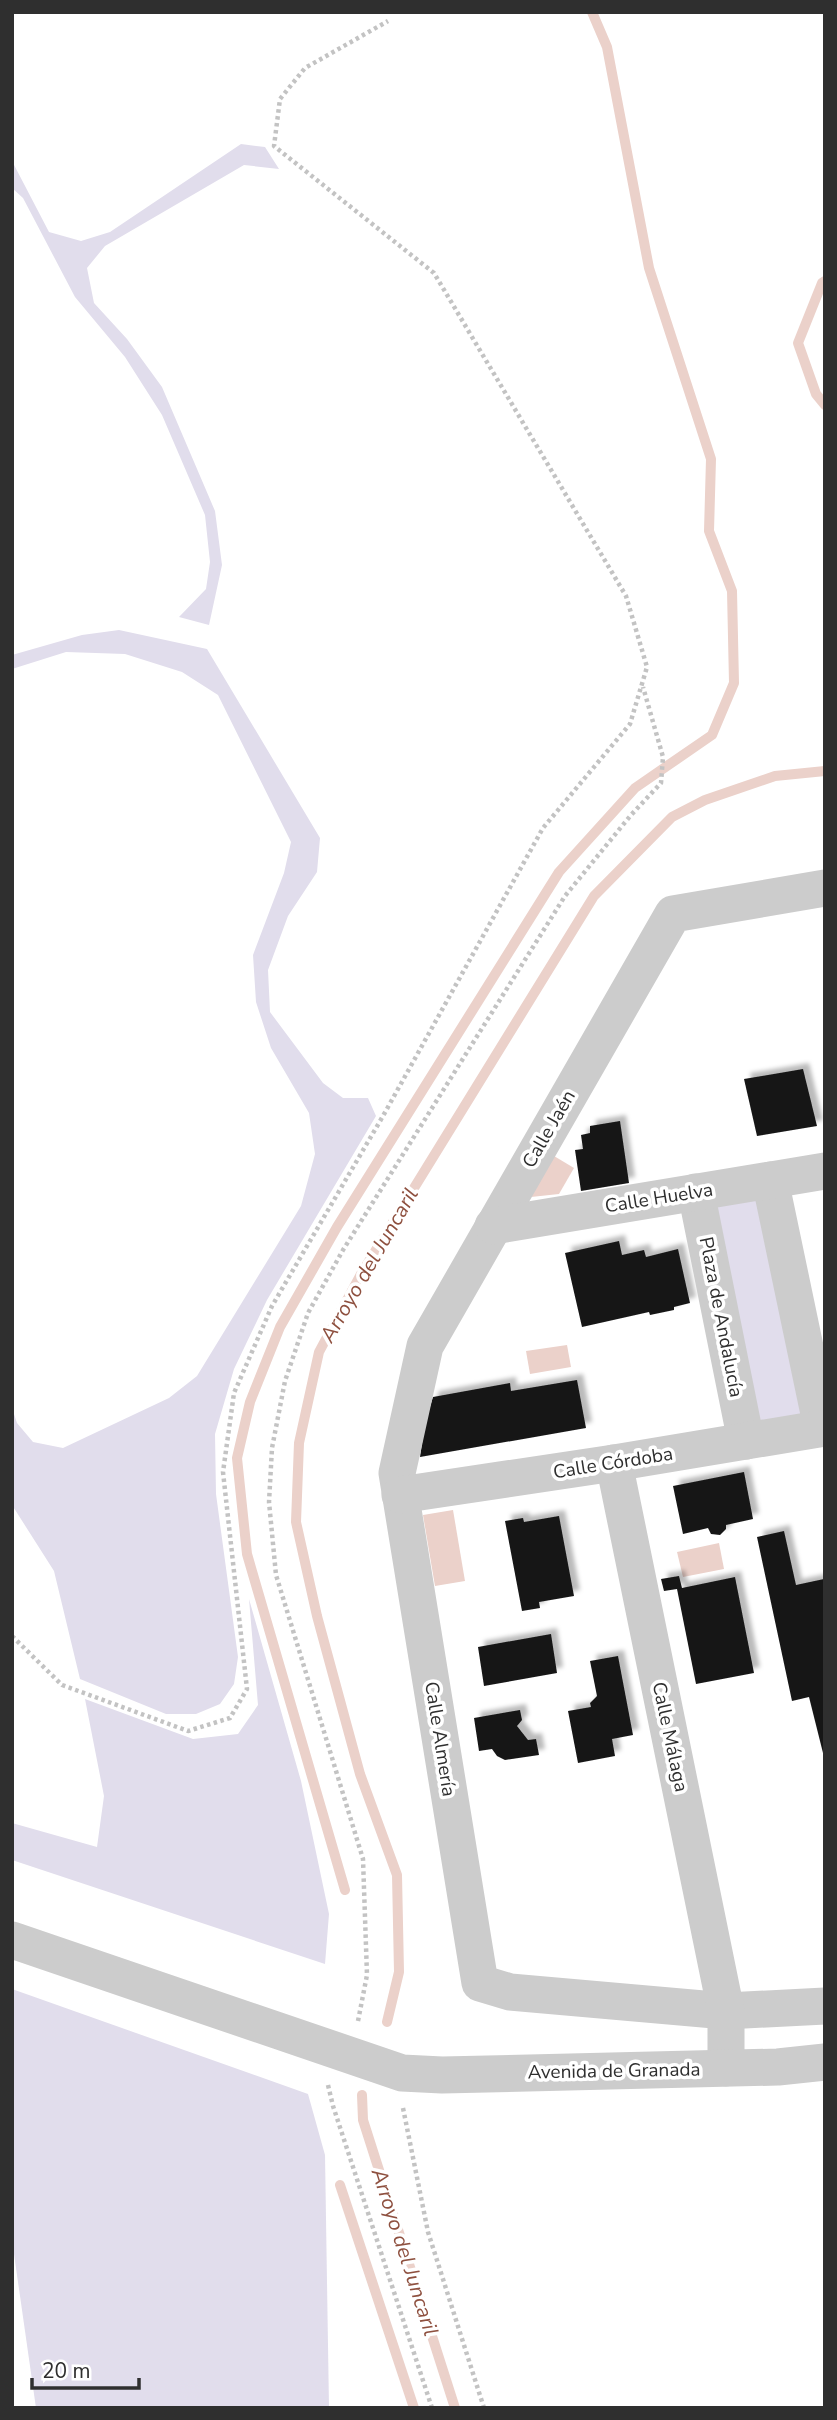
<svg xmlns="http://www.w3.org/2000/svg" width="837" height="2420" font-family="'Nunito Sans',sans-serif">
	<defs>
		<filter id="shadow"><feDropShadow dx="6" dy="-6" stdDeviation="2" flood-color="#0004"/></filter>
	</defs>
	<rect width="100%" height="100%" fill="#fff"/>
	<g fill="#e1ddec">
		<path d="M 241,144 L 265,147 L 279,169 L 244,165 L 105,246 L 87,268 L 94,303 L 127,339 L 162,387 L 215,511 L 222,565 L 209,625 L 179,617 L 206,589 L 210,562 L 205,515 L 162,415 L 125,357 L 75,297 L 23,198 L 12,188 L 12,161 L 49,232 L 81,241 L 110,232 Z"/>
		<path d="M 119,630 L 207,649 L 320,838 L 317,872 L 288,916 L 268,970 L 270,1012 L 323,1083 L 343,1098 L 368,1098 L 376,1116 L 267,1300 L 234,1369 L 215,1434 L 216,1494 L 238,1657 L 234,1684 L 220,1704 L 196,1714 L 166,1714 L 80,1679 L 54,1571 L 12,1505 L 12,1408 L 17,1423 L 33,1442 L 63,1448 L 169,1398 L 197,1376 L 301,1206 L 315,1154 L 309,1113 L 271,1048 L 256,1002 L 253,955 L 284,873 L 291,842 L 218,695 L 182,672 L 125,654 L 66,652 L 12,669 L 12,655 L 82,635 Z"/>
		<path d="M 758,1197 L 810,1420 L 753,1430 L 708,1205 Z"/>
		<path d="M 249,1599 L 301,1781 L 329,1914 L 325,1964 L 12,1860 L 12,1823 L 97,1847 L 104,1796 L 85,1699 L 193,1739 L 238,1734 L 258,1705 Z"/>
		<path d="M 12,1989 L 308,2094 L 325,2155 L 329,2408 L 36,2408 L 12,2240 Z"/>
	</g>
	<g fill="#ebd1ca">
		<path d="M 554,1156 L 574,1168 L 559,1194 L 531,1197 Z"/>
		<path d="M 567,1345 L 571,1367 L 530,1374 L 526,1351 Z"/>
		<path d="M 453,1510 L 465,1581 L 435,1586 L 423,1515 Z"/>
		<path d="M 719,1543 L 724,1569 L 683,1577 L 677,1552 Z"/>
	</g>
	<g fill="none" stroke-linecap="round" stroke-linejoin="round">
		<g stroke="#ebd1ca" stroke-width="10">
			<path d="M 825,281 L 822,283 L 798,343 L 816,394 L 825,405"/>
			<path d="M 345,1890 L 247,1554 L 237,1458 L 250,1402 L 280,1327 L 337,1227 L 559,872 L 635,788 L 712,735 L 734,683 L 732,591 L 709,531 L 711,459 L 649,268 L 607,47 L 592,12"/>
			<path d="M 387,2022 L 399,1972 L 397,1875 L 360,1774 L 317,1616 L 296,1522 L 299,1443 L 319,1352 L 361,1274 L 594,896 L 672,817 L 705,800 L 775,776 L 825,771"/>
			<path d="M 362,2095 L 363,2120 L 455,2408"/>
			<path d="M 340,2185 L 414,2408"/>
		</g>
	</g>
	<g fill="#161616" filter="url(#shadow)">
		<path d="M 803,1069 L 817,1126 L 757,1136 L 744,1079 Z"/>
		<path d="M 620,1121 L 629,1183 L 581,1191 L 575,1150 L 583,1149 L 581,1135 L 590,1133 L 590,1126 Z"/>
		<path d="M 619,1241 L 622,1255 L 644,1250 L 646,1257 L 678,1249 L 690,1303 L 674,1307 L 674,1310 L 650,1315 L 649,1312 L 582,1327 L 565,1253 Z"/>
		<path d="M 577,1380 L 586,1428 L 420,1457 L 425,1423 L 433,1397 L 510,1383 L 511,1391 Z"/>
		<path d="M 744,1472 L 753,1519 L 726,1525 L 726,1529 L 720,1535 L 711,1534 L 708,1528 L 683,1534 L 673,1486 Z"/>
		<path d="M 559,1516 L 574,1596 L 539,1602 L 540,1608 L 522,1611 L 505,1521 L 523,1518 L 524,1522 Z"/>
		<path d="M 784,1531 L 796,1585 L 824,1579 L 825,1581 L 825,1761 L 809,1697 L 792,1701 L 757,1537 Z"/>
		<path d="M 679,1576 L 682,1588 L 735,1577 L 754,1673 L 696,1684 L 677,1589 L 664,1591 L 661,1579 Z"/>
		<path d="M 551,1634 L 557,1673 L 484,1686 L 478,1647 Z"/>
		<path d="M 618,1656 L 633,1735 L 612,1739 L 615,1756 L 578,1763 L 568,1711 L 591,1707 L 590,1703 L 597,1696 L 590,1661 Z"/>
		<path d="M 520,1710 L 522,1720 L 517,1726 L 528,1740 L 536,1739 L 539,1755 L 505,1760 L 497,1756 L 492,1749 L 479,1751 L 474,1718 Z"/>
	</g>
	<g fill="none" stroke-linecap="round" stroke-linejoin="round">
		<g stroke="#c3c3c3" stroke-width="4.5" stroke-dasharray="3.5 3.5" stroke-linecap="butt">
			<path d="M 12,1636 L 62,1685 L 188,1731 L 230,1718 L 247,1689 L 223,1472 L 234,1393 L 272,1306 L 383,1116 L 543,828 L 630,724 L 647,667 L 626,596 L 434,273 L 274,146 L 280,99 L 305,68 L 388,21"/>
			<path d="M 358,2021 L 367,1975 L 363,1859 L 276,1575 L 269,1502 L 272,1448 L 285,1381 L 308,1313 L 343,1250 L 565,896 L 631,815 L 661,783 L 663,757 L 643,687"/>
			<path d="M 328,2085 L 333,2106 L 432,2408"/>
			<path d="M 403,2108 L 428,2232 L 484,2408"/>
		</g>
		<g stroke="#ccc" stroke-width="37">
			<path d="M 825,888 L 673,914 L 425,1346 L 397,1473 L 480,1983 L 510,1992 L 726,2011 L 825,2006"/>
			<path d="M 770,1180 L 822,1428"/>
			<path d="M 696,1192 L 746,1441"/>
			<path d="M 493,1226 L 825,1171"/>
			<path d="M 614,1463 L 726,2011 L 726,2068"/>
			<path d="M 400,1495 L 614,1463 L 825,1428"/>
			<path d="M 12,1940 L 402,2073 L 442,2075 L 778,2067 L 825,2062"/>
		</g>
	</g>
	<g text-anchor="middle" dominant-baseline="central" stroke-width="7" stroke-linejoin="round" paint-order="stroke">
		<g font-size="19" fill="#2f2f2f" stroke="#fff">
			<text transform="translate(549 1129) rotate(-60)">Calle Jaén</text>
			<text transform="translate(659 1198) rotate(-9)">Calle Huelva</text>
			<text transform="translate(721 1317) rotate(79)">Plaza de Andalucía</text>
			<text transform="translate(613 1463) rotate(-9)">Calle Córdoba</text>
			<text transform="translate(670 1737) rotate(78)">Calle Málaga</text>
			<text transform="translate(440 1739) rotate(81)">Calle Almería</text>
			<text transform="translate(614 2071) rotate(-1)">Avenida de Granada</text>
		</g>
		<g font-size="21" font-style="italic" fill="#8e503f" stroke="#fff">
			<text transform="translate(369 1265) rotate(-60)">Arroyo del Juncaril</text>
			<text transform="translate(405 2252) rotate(72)">Arroyo del Juncaril</text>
		</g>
	</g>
	<rect width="837" height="2420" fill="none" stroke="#2f2f2f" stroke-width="28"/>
	<path d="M32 2378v10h107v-10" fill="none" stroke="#2f2f2f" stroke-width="3.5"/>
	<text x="42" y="2378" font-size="21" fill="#2f2f2f" stroke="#ffffff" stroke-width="5" paint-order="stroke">20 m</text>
</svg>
